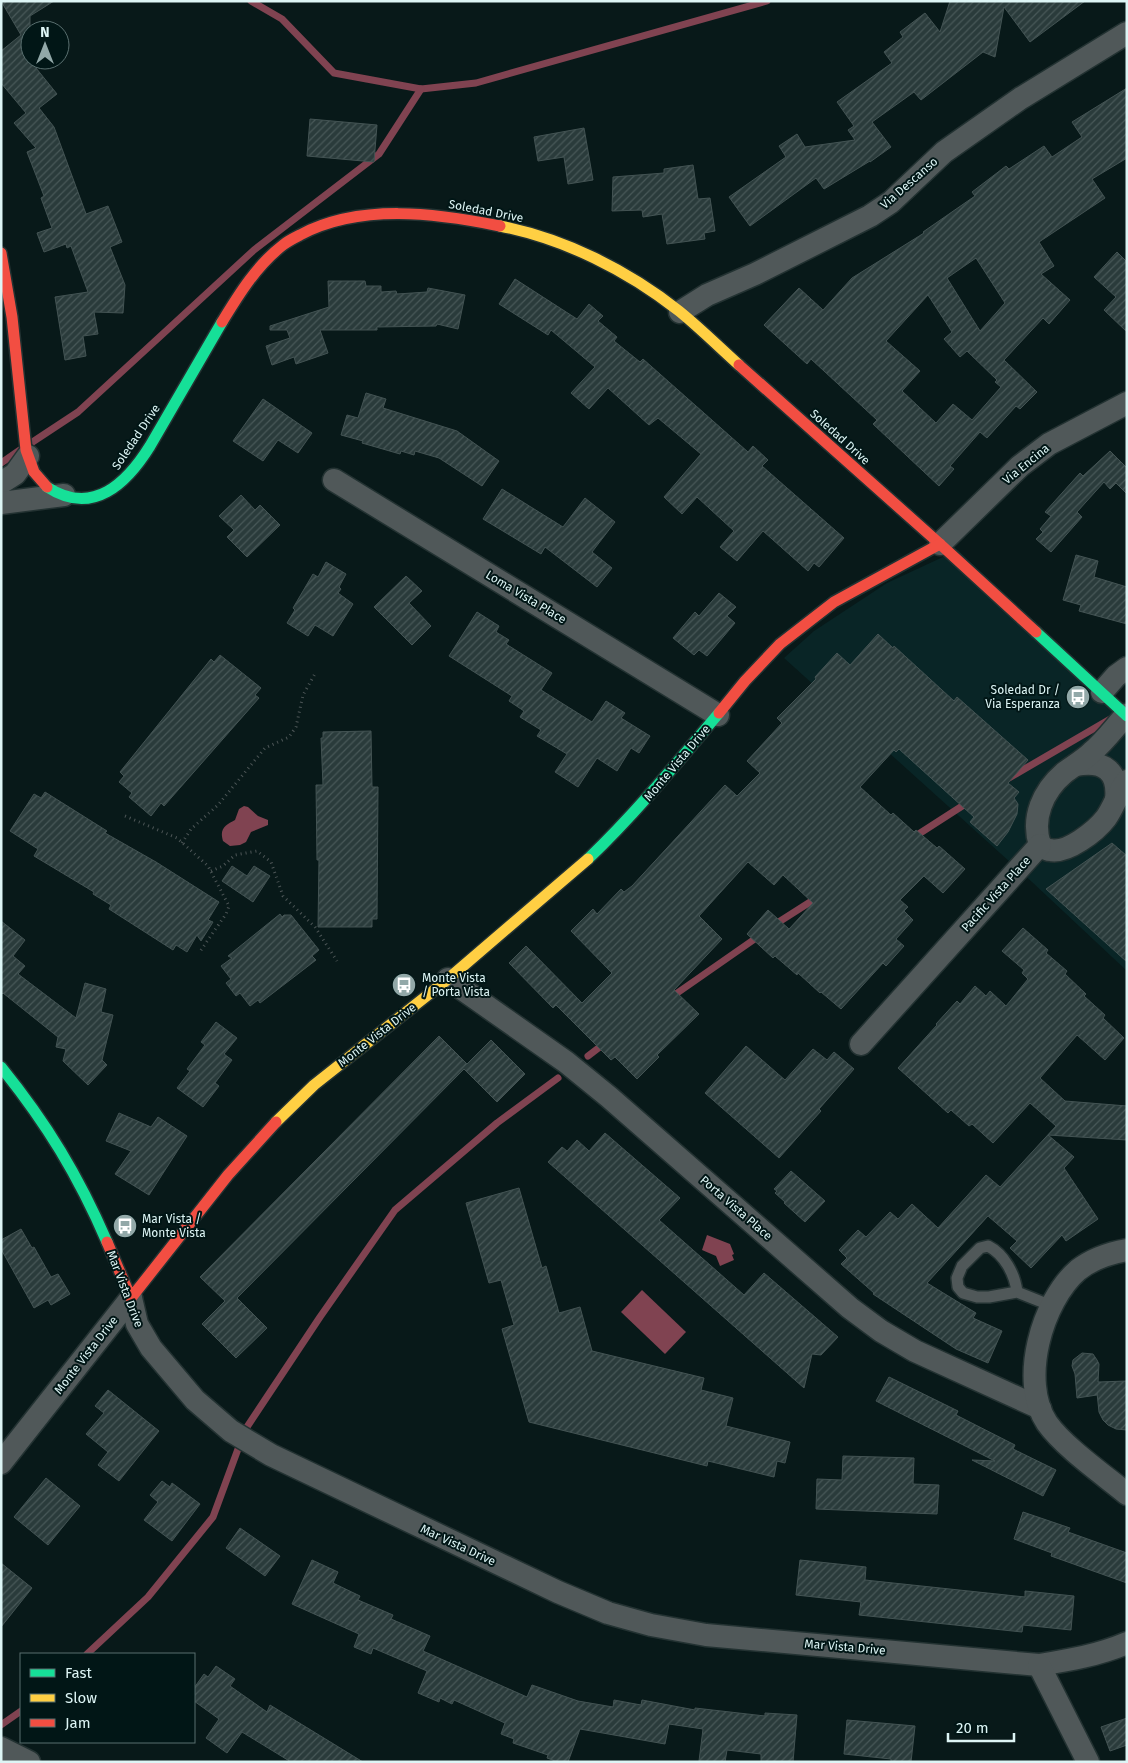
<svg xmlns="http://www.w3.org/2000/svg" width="1128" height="1763" font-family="'Fira Sans',sans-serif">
	<defs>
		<pattern id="building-hatch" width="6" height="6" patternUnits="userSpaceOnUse" patternTransform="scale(1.25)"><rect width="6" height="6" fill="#2a3b3b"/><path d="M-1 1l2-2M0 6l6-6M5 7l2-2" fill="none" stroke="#485858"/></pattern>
	</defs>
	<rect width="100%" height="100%" fill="#081919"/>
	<path fill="#092526" d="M 958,550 L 1127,716 L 1127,971 L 1032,882 L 784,658 L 814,631 L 887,583 Z"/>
	<g fill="#804351">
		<path d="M 244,806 L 248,807 L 258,816 L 268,820 L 268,825 L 251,832 L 246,842 L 240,845 L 230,846 L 223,841 C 219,828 226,825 235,820 L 239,809 Z"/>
		<path d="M 707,1235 L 730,1244 L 734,1254 L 732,1255 L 734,1260 L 720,1266 L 716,1256 L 702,1250 Z"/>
		<path d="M 642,1290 L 686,1332 L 665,1354 L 621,1312 Z"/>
	</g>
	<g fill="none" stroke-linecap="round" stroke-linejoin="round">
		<g stroke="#804351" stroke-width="7">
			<path d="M 251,1 L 282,19 L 334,73 L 421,89 L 476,83 L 767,1"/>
			<path d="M 31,443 L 78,412 L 254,250 L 379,154 L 421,89"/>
			<path d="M 1,463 L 20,450"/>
			<path d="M 1009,778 L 1112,718"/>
			<path d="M 914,837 L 970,801"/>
			<path d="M 774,925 L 818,897"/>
			<path d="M 670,998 L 759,936"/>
			<path d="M 588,1056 L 605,1043"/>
			<path d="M 87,1654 L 148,1597 L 213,1517 L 245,1430 L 320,1317 L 395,1210 L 497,1123 L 558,1078"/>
			<path d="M 1,1725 L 21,1711"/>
		</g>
	</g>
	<g fill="url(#building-hatch)" stroke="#435353" fill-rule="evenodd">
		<path d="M 1,1 L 54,1 L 30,16 L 30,60 L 34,60 L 39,66 L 36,68 L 57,94 L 39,108 L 54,127 L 86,214 L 108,206 L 122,242 L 110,247 L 125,285 L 123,313 L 94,312 L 98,334 L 83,336 L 86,356 L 65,360 L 55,297 L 88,292 L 71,246 L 67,248 L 66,244 L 44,252 L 37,233 L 52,228 L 41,198 L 44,196 L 27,152 L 36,148 L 14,123 L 26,113 L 1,83 L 1,51 L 21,35 Z"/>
		<path d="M 950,1 L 1085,1 L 1030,42 L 1004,7 L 995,57 L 983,52 L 921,100 L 914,92 L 872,122 L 891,147 L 870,162 L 870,161 L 824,189 L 816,178 L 750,226 L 729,197 L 786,157 L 779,146 L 797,134 L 805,147 L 855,140 L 848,130 L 854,126 L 837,102 L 892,63 L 884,52 L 903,37 L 900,32 L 925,13 L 940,32 Z"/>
		<path d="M 1127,88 L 1127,158 L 1092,179 L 1105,198 L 1039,242 L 1054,266 L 1041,274 L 1070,300 L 1049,324 L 1043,318 L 1004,360 L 1037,392 L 1020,409 L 1016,406 L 987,438 L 980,432 L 950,466 L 954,469 L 939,486 L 873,424 L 877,420 L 811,359 L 807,364 L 764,325 L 799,288 L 823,310 L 852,278 L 924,233 L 923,232 L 975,196 L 972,192 L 1006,166 L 1009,169 L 1044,146 L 1052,157 L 1082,137 L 1072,122 ZM 976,258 L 1005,303 L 980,331 L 947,278 ZM 928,295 L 952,332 L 944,339 L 960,357 L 967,351 L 997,380 L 995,382 L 1001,387 L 972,420 L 953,404 L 936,423 L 902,391 L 920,371 L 886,341 Z"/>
		<path d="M 310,119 L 377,125 L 374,162 L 307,156 Z"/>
		<path d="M 584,128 L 593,180 L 568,184 L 564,157 L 538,161 L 534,137 Z"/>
		<path d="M 693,165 L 698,199 L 710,198 L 715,231 L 704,233 L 705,239 L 667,244 L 662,214 L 643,217 L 642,210 L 612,211 L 613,177 L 664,173 L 664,169 Z"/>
		<path d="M 1117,252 L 1127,262 L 1127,332 L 1104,310 L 1116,297 L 1094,277 Z"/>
		<path d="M 515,279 L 577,319 L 589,304 L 603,316 L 598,321 L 617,337 L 614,341 L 640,362 L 643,359 L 748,452 L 753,446 L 768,460 L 762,466 L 844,538 L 819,567 L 814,563 L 808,571 L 763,531 L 737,561 L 720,547 L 734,531 L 697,497 L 682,514 L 664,497 L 701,454 L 658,418 L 649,425 L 608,388 L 589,409 L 571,393 L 595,367 L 551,330 L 548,335 L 499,304 Z"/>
		<path d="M 328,281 L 365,281 L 366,286 L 381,286 L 381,292 L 396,291 L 397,294 L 427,292 L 428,288 L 465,295 L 458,329 L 437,324 L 436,326 L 377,327 L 377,330 L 320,330 L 328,353 L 296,364 L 294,357 L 272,365 L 266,346 L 290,338 L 287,330 L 270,330 L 270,326 L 329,307 Z"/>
		<path d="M 366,393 L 386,399 L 383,408 L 457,431 L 499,461 L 482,486 L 439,458 L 415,451 L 414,455 L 401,451 L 400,454 L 362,443 L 363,441 L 341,435 L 347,415 L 358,418 Z"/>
		<path d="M 263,399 L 312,433 L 298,453 L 278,440 L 263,461 L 233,441 Z"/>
		<path d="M 1110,451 L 1127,468 L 1127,494 L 1116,483 L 1110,489 L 1104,482 L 1077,512 L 1082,517 L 1051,552 L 1036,539 L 1043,532 L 1040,529 L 1051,516 L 1045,512 L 1080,473 L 1083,476 Z"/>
		<path d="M 502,489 L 563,527 L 585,498 L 615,522 L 592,552 L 612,568 L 597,587 L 545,547 L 541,554 L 483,519 Z"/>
		<path d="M 241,495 L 255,510 L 260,505 L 280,525 L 247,557 L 227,537 L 234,530 L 219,516 Z"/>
		<path d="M 1076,555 L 1098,561 L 1094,577 L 1127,587 L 1127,624 L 1079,611 L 1081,605 L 1063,600 Z"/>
		<path d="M 326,562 L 346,574 L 339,587 L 341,589 L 338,593 L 353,604 L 333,636 L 315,625 L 308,636 L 287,623 L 295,610 L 293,608 L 313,574 L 318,577 Z"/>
		<path d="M 406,576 L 422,591 L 409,603 L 431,626 L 412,645 L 374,607 Z"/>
		<path d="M 719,593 L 736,607 L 727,616 L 735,623 L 707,656 L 699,650 L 694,655 L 673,638 L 695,612 L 699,616 Z"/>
		<path d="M 477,612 L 499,626 L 496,632 L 509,640 L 506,644 L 552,673 L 541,690 L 592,722 L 606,701 L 625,713 L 621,718 L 650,736 L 639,753 L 631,748 L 617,771 L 597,758 L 578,787 L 555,772 L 567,754 L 537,736 L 541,730 L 520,717 L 524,711 L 509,701 L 512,696 L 449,656 Z"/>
		<path d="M 878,634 L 893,648 L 894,646 L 954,701 L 957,697 L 1028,760 L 1008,783 L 1019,792 L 1014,798 L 1018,804 L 1017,814 L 1008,832 L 997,846 L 970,822 L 974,817 L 899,749 L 896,752 L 894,750 L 860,787 L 891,815 L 893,813 L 914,832 L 916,830 L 937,848 L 939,846 L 965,869 L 943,893 L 924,876 L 900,900 L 908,907 L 904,911 L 913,920 L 896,939 L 904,946 L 886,966 L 883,963 L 841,1009 L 821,992 L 820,993 L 798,973 L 797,975 L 775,956 L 773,958 L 747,934 L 768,910 L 789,929 L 813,903 L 783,875 L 774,885 L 748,862 L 699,916 L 722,939 L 674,990 L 699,1014 L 657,1055 L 659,1057 L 637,1079 L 615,1057 L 611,1060 L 556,1005 L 553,1008 L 509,963 L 526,946 L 582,1003 L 612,973 L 571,931 L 593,909 L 597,914 L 621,889 L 624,892 L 632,886 L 725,785 L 737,796 L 760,773 L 747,761 L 782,723 L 777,718 L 816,679 L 815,677 L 837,653 L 850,665 Z"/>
		<path d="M 220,655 L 261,688 L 255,695 L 259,698 L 164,806 L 161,803 L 151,816 L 129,797 L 132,793 L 119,782 L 124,776 L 120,772 L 211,659 L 214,662 Z"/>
		<path d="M 371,731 L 372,787 L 378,787 L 377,919 L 372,919 L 372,927 L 318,927 L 319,860 L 317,860 L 316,785 L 323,785 L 321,738 L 323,738 L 323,732 Z"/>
		<path d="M 45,792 L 107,831 L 105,833 L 156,862 L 219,902 L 208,920 L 213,922 L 201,941 L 197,935 L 187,952 L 176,945 L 173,950 L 109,909 L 111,905 L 93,894 L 94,892 L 34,856 L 38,849 L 10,831 L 34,794 L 41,798 Z"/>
		<path d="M 1112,843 L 1127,856 L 1127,962 L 1046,889 Z"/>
		<path d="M 232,866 L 247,876 L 254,866 L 270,876 L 253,902 L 222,881 Z"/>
		<path d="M 280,914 L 282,917 L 284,915 L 291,915 L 319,950 L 312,956 L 316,960 L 260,1003 L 258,1000 L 250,1006 L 240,993 L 236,996 L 226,983 L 231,979 L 221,966 L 232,958 L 228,956 Z"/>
		<path d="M 1,921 L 25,940 L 13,956 L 25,966 L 18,974 L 76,1018 L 85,983 L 106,989 L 101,1012 L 113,1015 L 102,1060 L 107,1065 L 88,1085 L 63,1061 L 66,1049 L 56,1047 L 58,1037 L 3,993 L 1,995 Z"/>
		<path d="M 1023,928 L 1048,950 L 1046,953 L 1067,971 L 1065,974 L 1086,994 L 1084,996 L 1105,1015 L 1103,1018 L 1124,1038 L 1105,1060 L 1077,1035 L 1040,1078 L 1065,1101 L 1127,1106 L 1127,1140 L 1048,1135 L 1074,1157 L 1064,1168 L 1098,1219 L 1066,1241 L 1062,1235 L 1031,1268 L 1010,1248 L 1017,1241 L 988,1216 L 927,1283 L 976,1313 L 973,1318 L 1002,1331 L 988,1363 L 956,1349 L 873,1294 L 874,1293 L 841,1264 L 847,1258 L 839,1250 L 858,1230 L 866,1237 L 890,1212 L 898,1219 L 912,1204 L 938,1228 L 986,1175 L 1000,1187 L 1056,1126 L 1030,1103 L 993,1143 L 972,1124 L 969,1126 L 951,1110 L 948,1113 L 898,1068 L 937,1025 L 936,1024 L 957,1001 L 960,1004 L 975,986 L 986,996 L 990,991 L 1006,1006 L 1028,979 L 1022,973 L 1024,970 L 1002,951 Z"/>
		<path d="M 216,1022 L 237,1038 L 224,1054 L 232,1060 L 215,1083 L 219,1086 L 203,1107 L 177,1088 L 190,1071 L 187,1069 L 205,1045 L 201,1042 Z"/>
		<path d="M 439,1036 L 467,1064 L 491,1040 L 525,1074 L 497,1102 L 464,1069 L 237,1298 L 267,1328 L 236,1358 L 202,1324 L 225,1301 L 200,1277 Z"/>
		<path d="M 746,1046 L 785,1080 L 813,1049 L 827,1060 L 834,1052 L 854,1069 L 819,1109 L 821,1111 L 779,1158 L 705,1093 Z"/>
		<path d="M 119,1113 L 151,1127 L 158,1117 L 187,1136 L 149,1195 L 115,1174 L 131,1151 L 106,1141 Z"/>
		<path d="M 605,1133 L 680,1198 L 659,1220 L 744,1295 L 764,1273 L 838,1337 L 821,1355 L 812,1354 L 804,1388 L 548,1162 L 562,1147 L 567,1151 L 577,1140 L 589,1151 Z"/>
		<path d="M 791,1171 L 825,1201 L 805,1222 L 784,1203 L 785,1202 L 775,1193 L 777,1191 L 774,1189 Z"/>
		<path d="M 519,1188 L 542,1268 L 546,1266 L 559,1313 L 580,1307 L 592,1351 L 704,1378 L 701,1390 L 733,1398 L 726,1426 L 790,1442 L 785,1463 L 777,1461 L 774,1477 L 708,1461 L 707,1466 L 529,1422 L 502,1329 L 514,1325 L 501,1280 L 489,1283 L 466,1203 Z"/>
		<path d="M 21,1229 L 32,1248 L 34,1247 L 51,1277 L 58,1274 L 70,1294 L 51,1305 L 48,1300 L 34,1308 L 1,1249 L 1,1240 Z"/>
		<path d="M 1082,1353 L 1093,1354 L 1097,1360 L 1099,1364 L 1098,1382 L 1127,1381 L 1127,1430 L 1116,1429 L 1108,1425 L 1103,1420 L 1099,1412 L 1097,1393 L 1097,1395 L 1077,1398 L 1075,1374 L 1072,1366 L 1073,1360 Z"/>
		<path d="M 889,1377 L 958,1411 L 956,1415 L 1015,1445 L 1013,1449 L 1056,1470 L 1043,1496 L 972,1460 L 995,1461 L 876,1401 Z"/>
		<path d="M 108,1390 L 159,1431 L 119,1481 L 98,1465 L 108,1452 L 86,1434 L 104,1413 L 95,1406 Z"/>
		<path d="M 843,1456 L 914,1458 L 913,1484 L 939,1485 L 937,1514 L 816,1509 L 817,1479 L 842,1480 Z"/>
		<path d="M 46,1478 L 80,1506 L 48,1545 L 14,1517 Z"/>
		<path d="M 162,1481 L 170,1487 L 172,1483 L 200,1504 L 172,1541 L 144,1520 L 158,1502 L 150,1495 Z"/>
		<path d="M 1023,1512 L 1070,1528 L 1068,1532 L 1127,1553 L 1127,1583 L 1051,1556 L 1052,1553 L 1014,1539 Z"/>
		<path d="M 240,1528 L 280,1556 L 265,1576 L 226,1548 Z"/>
		<path d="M 312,1560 L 338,1572 L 333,1583 L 360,1596 L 358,1600 L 393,1615 L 391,1619 L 430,1636 L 423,1651 L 527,1697 L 532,1685 L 578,1701 L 613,1707 L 614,1700 L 641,1705 L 642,1700 L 695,1710 L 695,1708 L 765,1716 L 765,1713 L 797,1715 L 793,1762 L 761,1762 L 761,1754 L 727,1750 L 725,1762 L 699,1761 L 703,1729 L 669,1724 L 665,1744 L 580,1729 L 568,1762 L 558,1762 L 547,1758 L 548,1755 L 513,1743 L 514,1739 L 501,1734 L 505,1723 L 454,1700 L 452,1704 L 440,1698 L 439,1702 L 418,1693 L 427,1671 L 373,1648 L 371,1654 L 354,1647 L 359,1634 L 292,1604 Z"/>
		<path d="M 800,1560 L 866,1567 L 865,1580 L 1025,1597 L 1025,1591 L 1074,1596 L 1071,1630 L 1023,1625 L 1022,1632 L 859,1615 L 861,1602 L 796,1595 Z"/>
		<path d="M 1,1563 L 32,1588 L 1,1627 Z"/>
		<path d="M 216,1666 L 235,1679 L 230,1686 L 267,1712 L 270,1705 L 363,1762 L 291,1762 L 242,1732 L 227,1753 L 206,1738 L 219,1719 L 194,1701 L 194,1688 L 204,1674 L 208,1677 Z"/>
		<path d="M 1127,1718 L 1127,1745 L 1110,1751 L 1101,1727 Z"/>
		<path d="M 847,1720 L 915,1726 L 911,1762 L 891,1762 L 891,1759 L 844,1754 Z"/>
	</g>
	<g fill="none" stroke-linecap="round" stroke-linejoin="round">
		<g stroke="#233232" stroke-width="14">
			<path id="lane" d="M 1017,1292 C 1015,1274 1004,1254 988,1246 L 980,1248 L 962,1266 L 957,1278 L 958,1287 L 963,1293 L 977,1297 L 989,1297 L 1017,1292 L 1052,1306"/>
		</g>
		<g stroke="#233232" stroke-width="25">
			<g id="street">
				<path d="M 680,312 L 707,295 L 755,274 L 870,216 L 891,202 L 944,152 L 1021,98 L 1127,33"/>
				<path d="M 334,480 L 718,715"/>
				<path d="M 1,483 L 15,474 L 28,456"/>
				<path d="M 1,503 L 64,495"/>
				<path d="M 940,544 L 1020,466 L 1049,444 L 1127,403"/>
				<path d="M 1102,692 L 1116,676 L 1127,668"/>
				<path d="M 1076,765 C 1104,760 1119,771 1116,800"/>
				<path d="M 1040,845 C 1031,818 1043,791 1064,773 C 1073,766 1084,760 1092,752 C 1105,741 1115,727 1126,715"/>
				<path d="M 1040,845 C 1043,847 1046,850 1050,850 C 1067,854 1096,831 1106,818 C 1114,807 1118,792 1127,781"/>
				<path d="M 448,979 L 566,1062 L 609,1097 L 850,1308 L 881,1331 L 915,1351 L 1040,1408"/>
				<path d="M 861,1044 L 1040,845"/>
				<path d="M 1127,1250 C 1110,1253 1092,1259 1078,1270 C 1042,1301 1019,1381 1047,1423 C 1064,1447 1104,1475 1127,1494"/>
				<path d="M 131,1298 L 137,1324 L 151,1348 L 195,1400 L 231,1431 L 271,1455 L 558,1592 L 608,1613 L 651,1625 L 706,1635 L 1039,1665 C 1070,1660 1099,1655 1127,1643"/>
				<path d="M 1,1463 L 131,1298"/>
				<path d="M 1039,1665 L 1088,1762"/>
				<path d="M 1,1748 L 29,1762"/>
			</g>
		</g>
		<g stroke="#233232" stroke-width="14">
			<g id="fast">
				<path d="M 47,487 C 93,517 127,483 150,446 L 222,322"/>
				<path d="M 1036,632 L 1127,716"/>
				<path d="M 588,859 C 636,813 676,764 719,713"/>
				<path d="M 1,1067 C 47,1124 78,1175 107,1242"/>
			</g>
		</g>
		<g stroke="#233232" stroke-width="14">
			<g id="slow">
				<path d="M 500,226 C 565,239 627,270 679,311 C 700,328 719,347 739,365"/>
				<path d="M 276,1122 L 314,1085 L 448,979 L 588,859"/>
			</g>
		</g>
		<g stroke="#233232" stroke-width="14">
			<g id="jam">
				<path d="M 1,253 L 12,317 L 26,450 L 34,472 L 47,487"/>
				<path d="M 222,322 C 239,294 257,265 283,245 C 288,241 294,238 300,235 C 360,203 436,213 500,226"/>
				<path d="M 739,365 L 940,544 L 1036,632"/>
				<path d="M 719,713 L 745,681 L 780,644 L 834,602 L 940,544"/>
				<path d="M 107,1242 L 131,1298 L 228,1175 L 276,1122"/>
			</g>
		</g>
		<g stroke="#4d5657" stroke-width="3" stroke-dasharray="1 4" stroke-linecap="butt">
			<path d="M 125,816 L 177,838 L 208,866 L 229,906 L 226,914 L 199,953"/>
			<path d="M 182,843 L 191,829 L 218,805 L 265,748 L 289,737 L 296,727 L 303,695 L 316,672"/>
			<path d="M 211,871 L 223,866 L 235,855 L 257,851 L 271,862 L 283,896 L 315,927 L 337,961"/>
		</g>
		<use href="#lane" stroke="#505859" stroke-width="11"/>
		<use href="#street" stroke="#505859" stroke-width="22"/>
		<use href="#fast" stroke="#16e098" stroke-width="11"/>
		<use href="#slow" stroke="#ffcf43" stroke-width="11"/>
		<use href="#jam" stroke="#f24e42" stroke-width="11"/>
	</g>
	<defs>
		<g id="bus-disc" transform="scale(1.25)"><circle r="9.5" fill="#92a8a8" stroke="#011616"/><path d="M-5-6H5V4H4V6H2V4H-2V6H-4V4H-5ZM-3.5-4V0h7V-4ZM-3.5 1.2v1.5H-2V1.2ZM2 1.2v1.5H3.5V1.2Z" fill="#fff"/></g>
	</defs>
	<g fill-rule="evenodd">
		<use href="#bus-disc" x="1078" y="697"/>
		<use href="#bus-disc" x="404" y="985"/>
		<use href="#bus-disc" x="125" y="1226"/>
	</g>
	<g text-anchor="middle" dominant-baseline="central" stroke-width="4" stroke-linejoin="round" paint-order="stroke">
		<g font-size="12" fill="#ddf5f5" stroke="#011616">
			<text transform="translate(909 183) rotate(-41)">Via Descanso</text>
			<text transform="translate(486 211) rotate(11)">Soledad Drive</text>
			<text transform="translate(136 437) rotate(-56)">Soledad Drive</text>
			<text transform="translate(840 437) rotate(42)">Soledad Drive</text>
			<text transform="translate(1026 464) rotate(-39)">Via Encina</text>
			<text transform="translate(526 597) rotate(31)">Loma Vista Place</text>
			<text transform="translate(677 763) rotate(-50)">Monte Vista Drive</text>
			<text transform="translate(996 894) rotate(-48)">Pacific Vista Place</text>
			<text transform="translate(377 1035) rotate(-38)">Monte Vista Drive</text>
			<text transform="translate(736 1208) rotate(41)">Porta Vista Place</text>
			<text transform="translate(125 1289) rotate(69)">Mar Vista Drive</text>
			<text transform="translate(86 1355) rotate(-52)">Monte Vista Drive</text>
			<text transform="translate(458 1545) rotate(25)">Mar Vista Drive</text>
			<text transform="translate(845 1647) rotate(5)">Mar Vista Drive</text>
		</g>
		<g font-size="12" fill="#ddf5f5" stroke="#011616" text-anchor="start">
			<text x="1060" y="690" text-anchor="end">Soledad Dr /<tspan x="1060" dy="14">Via Esperanza</tspan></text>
			<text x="422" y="978">Monte Vista<tspan x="422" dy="14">/ Porta Vista</tspan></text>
			<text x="142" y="1219">Mar Vista /<tspan x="142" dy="14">Monte Vista</tspan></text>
		</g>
	</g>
	<rect width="1128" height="1763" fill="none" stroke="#ddf5f5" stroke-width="5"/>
	<rect x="20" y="1653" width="175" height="90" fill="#011616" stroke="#596f6f"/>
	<rect x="30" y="1669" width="25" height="8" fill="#16e098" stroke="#596f6f"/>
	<text x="65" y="1678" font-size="15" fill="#ddf5f5">Fast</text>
	<rect x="30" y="1694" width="25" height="8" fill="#ffcf43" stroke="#596f6f"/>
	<text x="65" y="1703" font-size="15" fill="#ddf5f5">Slow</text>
	<rect x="30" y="1719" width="25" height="8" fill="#f24e42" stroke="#596f6f"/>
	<text x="65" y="1728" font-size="15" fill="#ddf5f5">Jam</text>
	<g transform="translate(45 45)"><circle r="24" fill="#011616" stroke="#596f6f"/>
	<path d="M0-4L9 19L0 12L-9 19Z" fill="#92a8a8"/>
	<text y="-8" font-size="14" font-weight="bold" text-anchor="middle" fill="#ddf5f5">N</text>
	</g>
	<path d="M948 1733v8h66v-8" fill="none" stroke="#ddf5f5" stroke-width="2.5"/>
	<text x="956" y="1733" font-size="15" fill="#ddf5f5" stroke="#011616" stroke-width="4" paint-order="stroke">20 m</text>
</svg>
